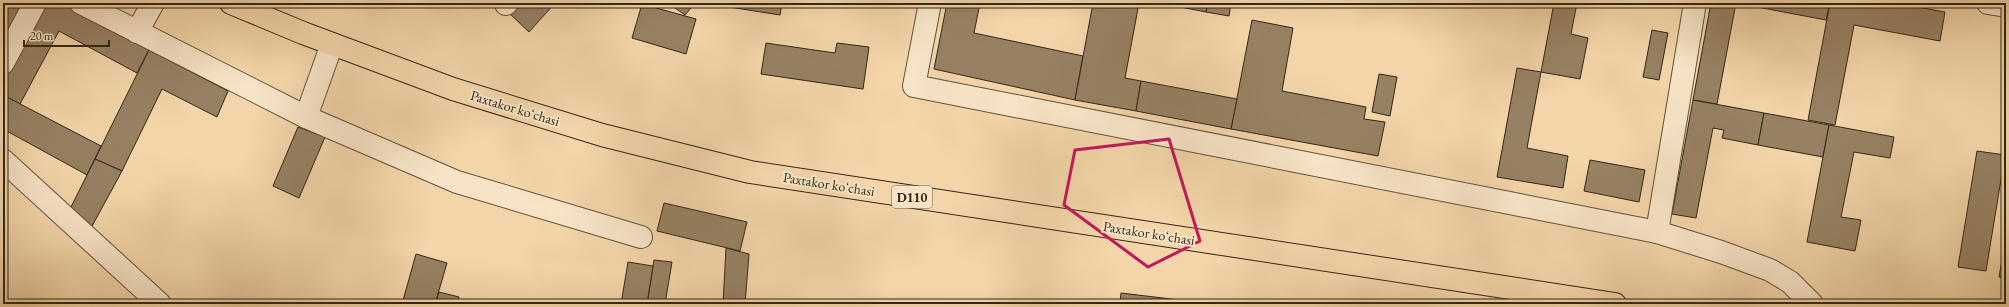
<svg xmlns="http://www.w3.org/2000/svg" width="2009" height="307" font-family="'EB Garamond',serif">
	<rect width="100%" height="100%" fill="#f3d5a9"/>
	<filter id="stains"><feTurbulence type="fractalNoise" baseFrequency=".005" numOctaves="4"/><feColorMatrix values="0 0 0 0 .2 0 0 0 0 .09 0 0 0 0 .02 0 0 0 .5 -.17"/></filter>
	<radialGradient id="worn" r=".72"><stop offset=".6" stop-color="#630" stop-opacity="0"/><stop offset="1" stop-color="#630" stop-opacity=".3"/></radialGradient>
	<g fill="#978163" stroke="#332717">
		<path d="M 3,3 L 23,3 L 3,41 Z"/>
		<path d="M 46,3 L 62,3 L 149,50 L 137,73 L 59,31 L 20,104 L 3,95 L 3,83 Z"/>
		<path d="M 436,3 L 461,3 L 440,6 Z"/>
		<path d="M 515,3 L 555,3 L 529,32 L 508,12 Z"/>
		<path d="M 668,3 L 695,3 L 685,15 Z"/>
		<path d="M 730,3 L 782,3 L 780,15 L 729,7 Z"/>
		<path d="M 947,3 L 980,3 L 974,33 L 1083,56 L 1075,100 L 934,69 Z"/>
		<path d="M 1093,3 L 1139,3 L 1125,78 L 1141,81 L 1136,111 L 1075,100 Z"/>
		<path d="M 1160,3 L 1208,3 L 1206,12 Z"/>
		<path d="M 1208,3 L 1231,3 L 1229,16 L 1206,12 Z"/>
		<path d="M 1554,3 L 1577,3 L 1571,34 L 1588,38 L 1580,79 L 1541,72 Z"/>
		<path d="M 1711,3 L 1830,3 L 1826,20 L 1736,3 L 1717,104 L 1693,100 Z"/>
		<path d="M 1830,3 L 1895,3 L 1945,12 L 1940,41 L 1854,25 L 1835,125 L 1808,120 Z"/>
		<path d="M 642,4 L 696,19 L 686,54 L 632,38 Z"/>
		<path d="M 1252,20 L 1293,28 L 1282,91 L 1366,107 L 1364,119 L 1385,122 L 1378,156 L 1231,129 Z"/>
		<path d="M 1652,30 L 1668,33 L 1659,80 L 1643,77 Z"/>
		<path d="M 766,43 L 835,53 L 837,43 L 869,47 L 863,89 L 761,74 Z"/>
		<path d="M 149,50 L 228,91 L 217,117 L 162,89 L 122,171 L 95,159 Z"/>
		<path d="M 1517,68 L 1541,72 L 1527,148 L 1568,156 L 1563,188 L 1497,177 Z"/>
		<path d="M 1379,74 L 1397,77 L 1390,116 L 1372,112 Z"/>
		<path d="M 1141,81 L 1237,99 L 1231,129 L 1136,111 Z"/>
		<path d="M 3,95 L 101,146 L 87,175 L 5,130 L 3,134 Z"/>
		<path d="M 1693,100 L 1764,113 L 1758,145 L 1722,138 L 1724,130 L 1713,128 L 1696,218 L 1672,214 Z"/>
		<path d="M 1764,113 L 1829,125 L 1823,157 L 1758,145 Z"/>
		<path d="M 1829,125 L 1894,137 L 1890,158 L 1854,152 L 1841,217 L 1861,220 L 1855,251 L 1807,242 Z"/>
		<path d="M 298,127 L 325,137 L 299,198 L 273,186 Z"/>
		<path d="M 1977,151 L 2005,155 L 1986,271 L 1958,267 Z"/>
		<path d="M 95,159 L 122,171 L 91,228 L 70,209 Z"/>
		<path d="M 1590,160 L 1645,170 L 1639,202 L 1584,191 Z"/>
		<path d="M 664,203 L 747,222 L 740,251 L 657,231 Z"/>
		<path d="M 2006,237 L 2006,278 L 1999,277 Z"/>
		<path d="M 726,248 L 749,254 L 745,304 L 723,304 Z"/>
		<path d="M 416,254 L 447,263 L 435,304 L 402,304 Z"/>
		<path d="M 654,260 L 672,262 L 665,304 L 647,304 Z"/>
		<path d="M 628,262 L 653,266 L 647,304 L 621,304 Z"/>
		<path d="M 439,292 L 459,297 L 458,304 L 435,304 Z"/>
		<path d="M 1121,293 L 1213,304 L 1120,304 Z"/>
	</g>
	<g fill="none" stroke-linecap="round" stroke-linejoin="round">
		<g stroke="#63523c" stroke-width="24">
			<g id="minor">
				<path d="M 81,3 L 306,117 L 457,182 L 641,237"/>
				<path d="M 930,3 L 914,86 L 1657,232 L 1721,252 L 1770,270 L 1790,282 L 1812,304"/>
				<path d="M 1988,3 L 2006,6"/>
				<path d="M 506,4 L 507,3"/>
				<path d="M 137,32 L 153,3"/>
				<path d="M 3,63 L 35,3"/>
				<path d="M 306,117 L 332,44"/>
				<path d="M 3,160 L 160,304"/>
				<path d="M 1657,232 L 1695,3"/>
			</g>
		</g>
		<g stroke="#332717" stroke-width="24">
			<path id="major" d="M 231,3 L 303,33 L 453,89 L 602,135 L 750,172 L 1615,304"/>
		</g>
		<use href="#minor" stroke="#f7e4c7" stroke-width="22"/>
		<use href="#major" stroke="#f3d5a9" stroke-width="22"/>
	</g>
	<path fill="none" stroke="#c2185b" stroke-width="3" stroke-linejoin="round" d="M 1169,139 L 1200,241 L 1148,267 L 1064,205 L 1075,150 Z"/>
	<g text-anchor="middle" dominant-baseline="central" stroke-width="4" stroke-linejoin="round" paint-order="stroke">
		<rect fill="#f7e4c7" stroke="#6e604c" stroke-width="1" x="892" y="186" width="40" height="22" rx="3"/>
		<g font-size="13" font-weight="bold" fill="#332717">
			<text x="912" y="197">D110</text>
		</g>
		<g font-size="14" fill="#332717" stroke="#f7e4c7">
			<text transform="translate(515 108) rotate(17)">Paxtakor koʻchasi</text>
			<text transform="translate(829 184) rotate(9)">Paxtakor koʻchasi</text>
			<text transform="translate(1149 233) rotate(9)">Paxtakor koʻchasi</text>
		</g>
	</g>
	<rect width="2009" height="307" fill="none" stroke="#f3d5a9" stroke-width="16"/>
	<rect x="4" y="4" width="2001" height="299" fill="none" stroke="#332717" stroke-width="2"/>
	<rect x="8" y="8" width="1993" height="291" fill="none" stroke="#332717"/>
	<path d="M24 40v6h85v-6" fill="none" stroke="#332717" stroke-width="2"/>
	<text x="30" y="40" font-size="12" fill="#332717" stroke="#f7e4c7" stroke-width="3" paint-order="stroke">20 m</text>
	<rect width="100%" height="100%" filter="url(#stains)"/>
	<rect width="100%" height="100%" fill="url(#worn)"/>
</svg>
